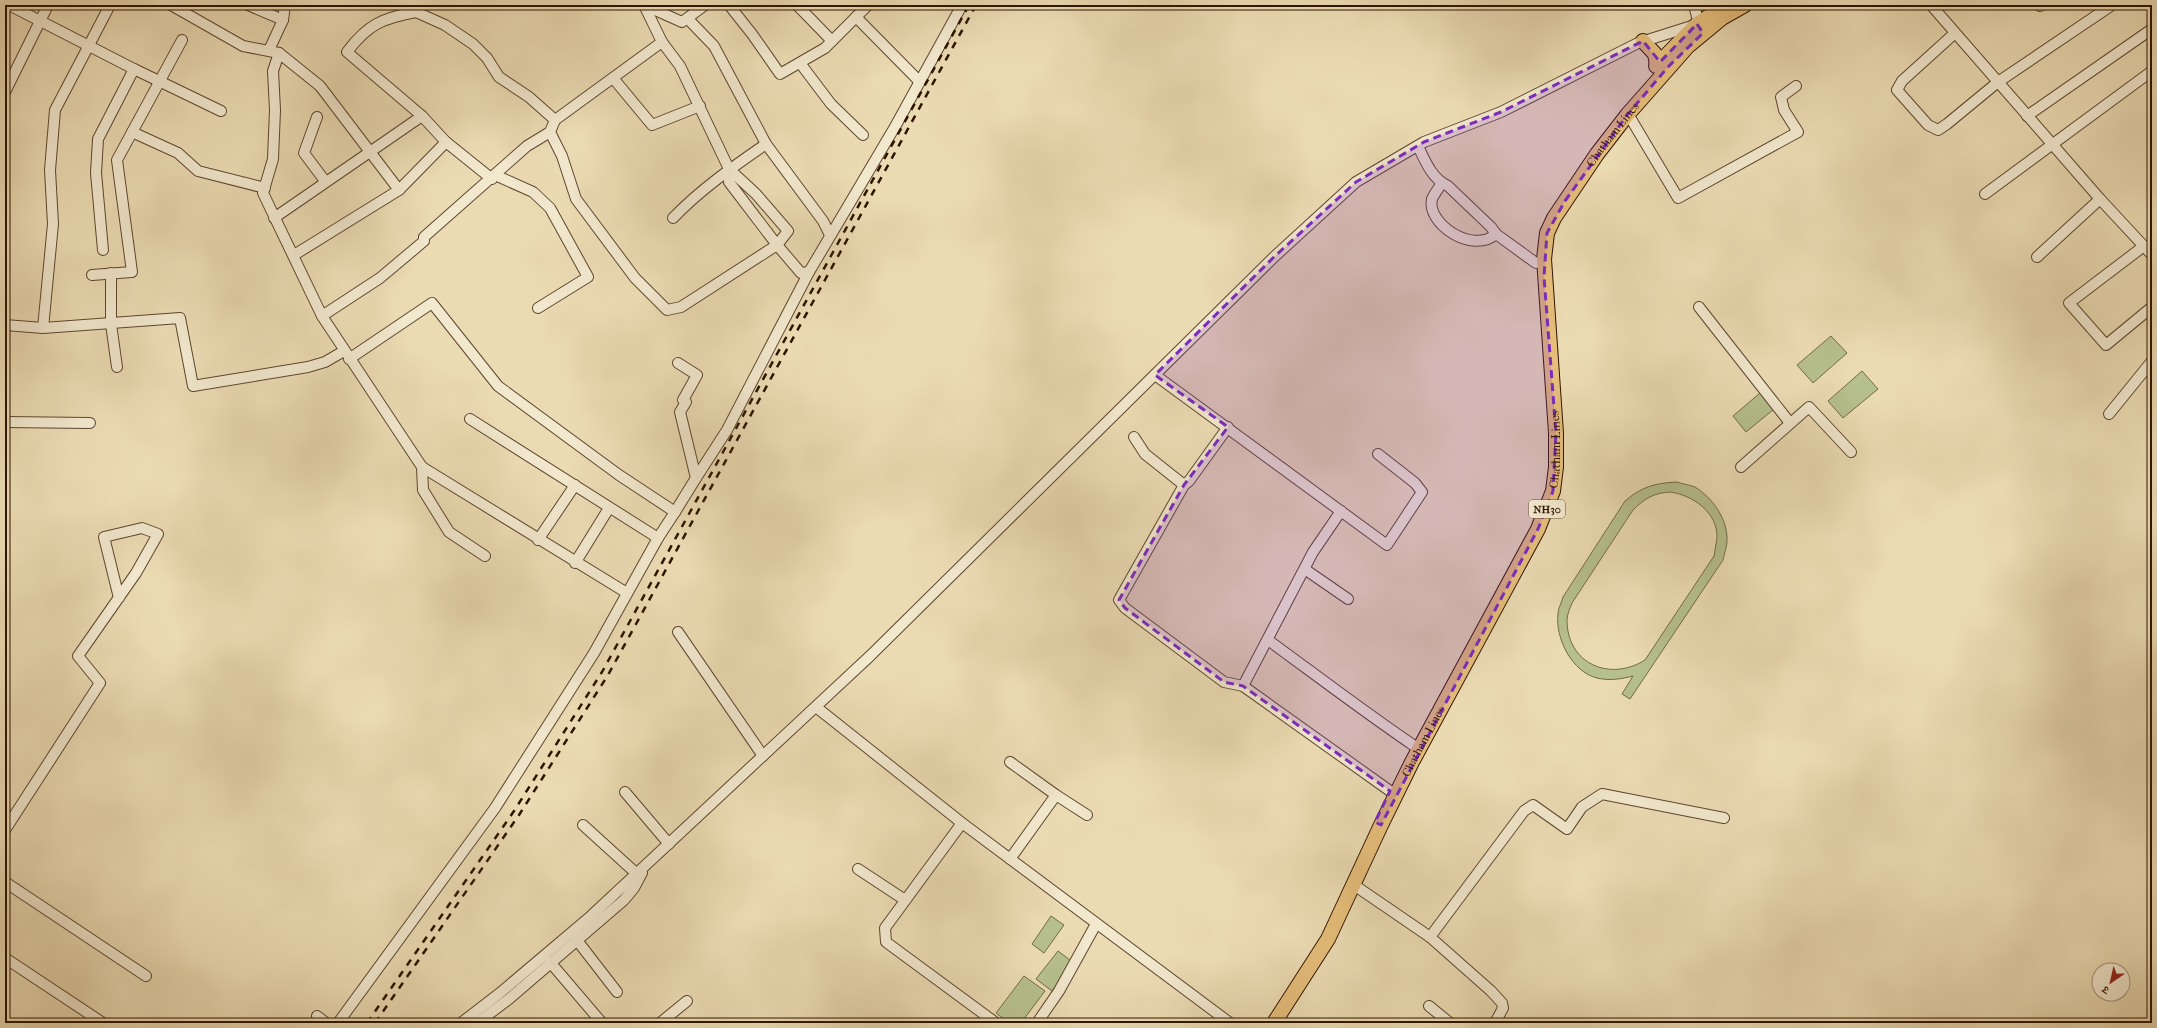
<svg xmlns="http://www.w3.org/2000/svg" width="2157" height="1028" font-family="'IM FELL French Canon','Noto Serif Devanagari',serif">
	<rect width="100%" height="100%" fill="#ebdbb3"/>
	<filter id="stains"><feTurbulence type="fractalNoise" baseFrequency=".005" numOctaves="4"/><feColorMatrix values="0 0 0 0 .2 0 0 0 0 .09 0 0 0 0 .02 0 0 0 .5 -.17"/></filter>
	<radialGradient id="worn" r=".72"><stop offset=".6" stop-color="#630" stop-opacity="0"/><stop offset="1" stop-color="#630" stop-opacity=".3"/></radialGradient>
	<g fill="#b6c08e" stroke="#726a47" fill-rule="evenodd">
		<path d="M 1831,336 L 1847,353 L 1813,383 L 1797,365 Z"/>
		<path d="M 1862,371 L 1878,389 L 1843,418 L 1828,401 Z"/>
		<path d="M 1760,393 L 1774,409 L 1746,432 L 1733,416 Z"/>
		<path d="M 1677,482 C 1682,484 1690,485 1695,487 C 1713,498 1728,520 1727,541 C 1727,547 1724,554 1723,560 L 1630,699 L 1622,694 L 1633,676 C 1622,679 1609,681 1597,678 C 1572,672 1555,638 1558,614 C 1558,608 1562,602 1563,597 L 1625,501 C 1641,487 1655,483 1677,482 ZM 1670,492 C 1692,495 1718,512 1717,538 C 1716,544 1715,550 1714,556 L 1645,660 C 1610,682 1567,664 1567,620 C 1567,615 1570,608 1572,603 L 1633,510 C 1645,498 1654,493 1670,492 Z"/>
		<path d="M 1051,916 L 1064,925 L 1044,953 L 1032,944 Z"/>
		<path d="M 1058,951 L 1074,963 L 1052,991 L 1036,979 Z"/>
		<path d="M 1024,976 L 1045,991 L 1021,1023 L 1009,1023 L 996,1013 Z"/>
	</g>
	<g fill="none" stroke-linecap="round" stroke-linejoin="round">
		<g stroke="#5d462d" stroke-width="12">
			<g id="minor">
				<path d="M 9,5 L 134,69 L 98,139 L 96,173 L 103,250"/>
				<path d="M 171,5 L 243,46 L 279,53 L 273,71 L 275,110 L 273,159 L 263,193 L 322,316 L 422,467 L 627,593"/>
				<path d="M 248,5 L 283,20"/>
				<path d="M 411,5 L 416,12 L 445,25 L 473,44 L 487,58 L 499,77 L 529,97 L 555,120"/>
				<path d="M 644,5 L 682,22 L 705,5"/>
				<path d="M 644,5 L 662,42"/>
				<path d="M 729,5 L 752,34 L 780,74 L 825,48 L 868,5"/>
				<path d="M 797,5 L 832,41"/>
				<path d="M 1694,5 L 1700,28"/>
				<path d="M 1931,5 L 2100,199 L 2152,255"/>
				<path d="M 2040,6 L 2042,5"/>
				<path d="M 416,12 C 383,18 368,24 347,52 L 422,116 L 446,142 L 492,179"/>
				<path d="M 856,17 L 920,82"/>
				<path d="M 688,19 L 714,46 L 766,144 L 823,221 L 830,235"/>
				<path d="M 1955,33 L 1902,81 L 1897,90 L 1928,125 L 1938,130 L 1947,124 L 1998,82 L 2112,5"/>
				<path d="M 269,50 L 283,20 L 285,5"/>
				<path d="M 279,53 L 320,86 L 399,190 L 446,142"/>
				<path d="M 800,63 L 831,104 L 863,135"/>
				<path d="M 134,69 L 221,111"/>
				<path d="M 613,78 L 652,125 L 700,106"/>
				<path d="M 5,92 L 48,5"/>
				<path d="M 1628,114 L 1678,198 L 1798,132 L 1784,110 L 1781,97 L 1796,86"/>
				<path d="M 2027,116 L 2152,29"/>
				<path d="M 317,117 L 304,153 L 325,181"/>
				<path d="M 132,132 L 178,153 L 198,171 L 265,188"/>
				<path d="M 1418,146 C 1425,161 1432,179 1448,186 L 1491,227 L 1496,234 L 1536,263"/>
				<path d="M 729,169 L 729,182 L 777,245 L 801,273 L 809,272"/>
				<path d="M 495,175 L 533,192 L 550,208 L 588,277 L 538,308"/>
				<path d="M 1442,183 C 1439,188 1434,194 1432,199 C 1426,223 1472,255 1496,234"/>
				<path d="M 1985,194 L 2152,71"/>
				<path d="M 274,218 L 422,116"/>
				<path d="M 673,218 C 701,189 734,166 766,144"/>
				<path d="M 2144,246 L 2069,303 L 2106,345 L 2152,307"/>
				<path d="M 294,255 L 399,190"/>
				<path d="M 2037,257 L 2100,199"/>
				<path d="M 111,273 L 111,324 L 117,367"/>
				<path d="M 92,275 L 132,272 L 117,160 L 182,40"/>
				<path d="M 1699,307 L 1790,423"/>
				<path d="M 322,316 L 380,278 L 424,241 L 424,237 L 527,146 L 550,132 L 555,120 L 662,42 L 680,66 L 729,169 L 756,194 L 788,231 L 777,245 L 681,307 L 667,310 L 635,278 L 576,199 L 562,156 L 550,132"/>
				<path d="M 5,325 L 43,328 L 180,318 L 193,386 L 308,367 L 325,362 L 344,351"/>
				<path d="M 43,328 L 53,224 L 50,170 L 55,110 L 110,5"/>
				<path d="M 1155,375 L 1387,545 L 1422,492 L 1415,483 L 1378,454"/>
				<path d="M 2109,414 L 2152,361"/>
				<path d="M 470,419 L 658,538"/>
				<path d="M 5,422 L 90,423"/>
				<path d="M 1228,427 L 1189,481 L 1184,485 L 1119,600 L 1125,608 L 1224,682 L 1243,686 L 1390,791"/>
				<path d="M 1134,437 L 1145,454 L 1184,485"/>
				<path d="M 422,467 L 423,490 L 449,532 L 485,556"/>
				<path d="M 1741,467 L 1809,407 L 1851,452"/>
				<path d="M 696,478 L 727,430 L 809,272 L 896,125 L 962,5"/>
				<path d="M 675,512 L 696,478 L 680,412 L 686,402 L 683,400 L 697,375 L 678,363"/>
				<path d="M 538,540 L 575,485"/>
				<path d="M 575,563 L 609,508"/>
				<path d="M 1306,570 L 1348,599"/>
				<path d="M 678,632 L 763,756"/>
				<path d="M 1268,640 C 1316,675 1363,711 1413,745"/>
				<path d="M 1243,686 L 1313,552 L 1341,511"/>
				<path d="M 816,707 L 962,823 L 885,928 L 886,942 L 996,1023"/>
				<path d="M 1010,762 L 1056,795"/>
				<path d="M 625,792 L 669,844"/>
				<path d="M 962,823 L 1230,1023"/>
				<path d="M 583,825 L 637,874"/>
				<path d="M 5,830 L 100,683 L 78,656 L 136,573 L 158,534 L 142,528 L 104,537 L 119,598"/>
				<path d="M 1010,859 L 1056,795 L 1087,815"/>
				<path d="M 858,869 L 905,900"/>
				<path d="M 5,882 L 146,976"/>
				<path d="M 1354,885 L 1430,937 L 1491,991 L 1502,1003 L 1503,1008 L 1495,1023"/>
				<path d="M 1430,937 L 1524,811 L 1533,805 L 1567,829 L 1582,807 L 1602,794 L 1724,818"/>
				<path d="M 576,939 L 617,992"/>
				<path d="M 5,958 L 103,1023"/>
				<path d="M 550,962 L 602,1023"/>
				<path d="M 1429,1006 L 1450,1023"/>
				<path d="M 317,1016 L 326,1023"/>
				<path d="M 338,1023 L 495,808 L 594,653 L 658,538 L 675,512 L 619,475 L 498,386 L 432,303 L 349,359"/>
				<path d="M 461,1023 L 500,993 L 591,916 L 870,656 L 1274,257 L 1356,182 L 1424,142 L 1501,112 L 1638,43 L 1695,25"/>
				<path d="M 477,1023 L 509,999 L 624,900 L 634,888 L 642,873"/>
				<path d="M 660,1023 L 687,1001"/>
				<path d="M 1037,1023 L 1059,991 L 1096,924"/>
			</g>
		</g>
		<g stroke="#2e1400" stroke-width="16">
			<g id="highway">
				<path d="M 1643,41 L 1655,54 L 1657,65"/>
				<path d="M 1656,66 L 1697,24 L 1726,5"/>
				<path id="s1" d="M 1274,1023 L 1328,939 L 1381,825 L 1412,762 L 1538,529 L 1553,491 L 1556,467 L 1556,433 L 1544,259 L 1547,233 L 1554,218 L 1597,154 L 1628,114 L 1688,46 L 1722,18 L 1745,5"/>
			</g>
		</g>
		<use href="#minor" stroke="#f2e8ce" stroke-width="10"/>
		<use href="#highway" stroke="#e6be7a" stroke-width="14"/>
		<g stroke="#2e1400" stroke-width="2.5" stroke-dasharray="7 7" stroke-linecap="butt">
			<path d="M 367,1023 L 514,811 L 602,672 L 969,5"/>
			<path d="M 375,1023 L 519,815 L 608,675 L 976,5"/>
		</g>
	</g>
	<path fill="#7b2cbf" fill-opacity="0.2" stroke="#7b2cbf" stroke-width="3" stroke-dasharray="8 5" stroke-linejoin="round" d="M 1697,24 L 1703,33 L 1668,67 L 1628,114 L 1565,201 L 1547,233 L 1544,277 L 1556,433 L 1553,491 L 1538,529 L 1381,825 L 1375,822 L 1390,791 L 1243,686 L 1224,682 L 1125,608 L 1119,600 L 1184,485 L 1228,427 L 1155,375 L 1274,257 L 1356,182 L 1424,142 L 1501,112 L 1643,41 L 1660,62 Z"/>
	<g text-anchor="middle" dominant-baseline="central" stroke-width="3" stroke-linejoin="round" paint-order="stroke">
		<rect fill="#f2e8ce" stroke="#69543e" stroke-width="1" x="1529" y="500" width="36" height="18" rx="3"/>
		<g font-size="11" font-weight="bold" fill="#2e1400">
			<text x="1547" y="509">NH30</text>
		</g>
		<g font-size="12" fill="#2e1400" stroke="#f2e8ce">
			<text stroke="none"><textPath href="#s1" startOffset="979">Chatham Lines</textPath></text>
			<text stroke="none"><textPath href="#s1" startOffset="643">Chatham Lines</textPath></text>
			<text stroke="none"><textPath href="#s1" startOffset="319">Chatham Lines</textPath></text>
		</g>
	</g>
	<rect width="2157" height="1028" fill="none" stroke="#ebdbb3" stroke-width="20"/>
	<rect x="6" y="6" width="2145" height="1016" fill="none" stroke="#2e1400" stroke-width="2"/>
	<rect x="10" y="10" width="2137" height="1008" fill="none" stroke="#2e1400"/>
	<g transform="translate(2111 982) rotate(214)"><circle r="19" fill="#f2e8ce" stroke="#a4937c"/>
	<path d="M0-3L7 15L0 10L-7 15Z" fill="#8f2418"/>
	<text y="-6" font-size="11" font-weight="bold" text-anchor="middle" fill="#2e1400">उ</text>
	</g>
	<rect width="100%" height="100%" filter="url(#stains)"/>
	<rect width="100%" height="100%" fill="url(#worn)"/>
</svg>
